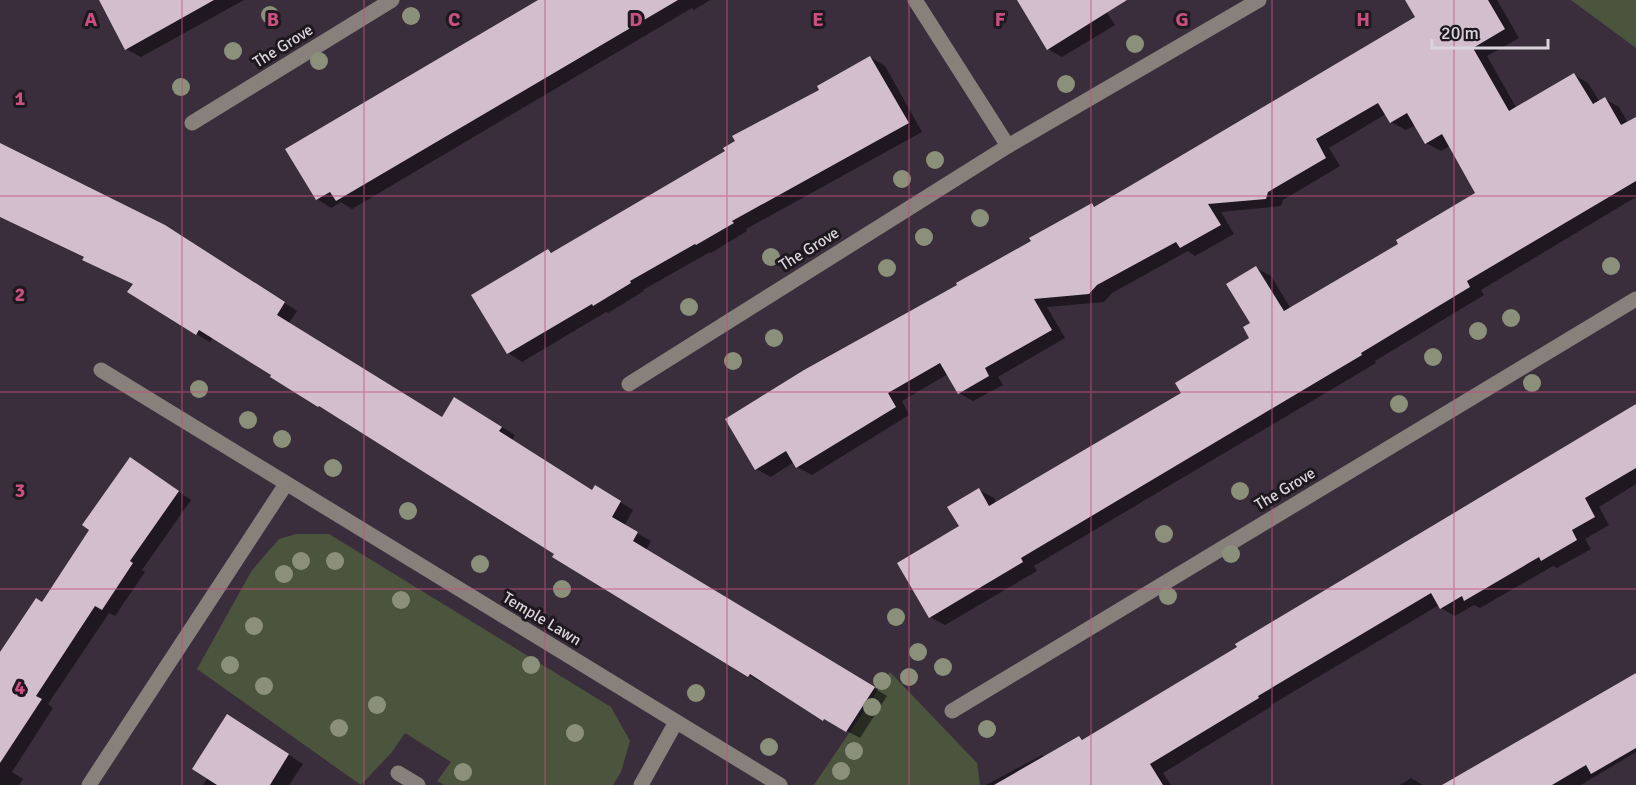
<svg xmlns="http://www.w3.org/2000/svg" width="1636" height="785" font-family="Signika,sans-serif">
	<rect width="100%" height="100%" fill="#3a2e3c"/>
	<g fill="#4b543d">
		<path d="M 1571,0 L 1636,0 L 1636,48 Z"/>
		<path d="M 296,534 L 329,534 L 611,707 L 630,741 L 621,772 L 613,785 L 444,785 L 437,781 L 451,762 L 405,733 L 392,752 L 361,785 L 197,669 L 252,570 L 279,539 Z"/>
		<path d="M 890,672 L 977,763 L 980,785 L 814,785 Z"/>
	</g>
	<g fill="#0007">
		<path d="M 100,0 L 244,0 L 141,57 L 126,49 Z"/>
		<path d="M 543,0 L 710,0 L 694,10 L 692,8 L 352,209 L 341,202 L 331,208 L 317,199 Z"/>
		<path d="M 1018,0 L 1099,0 L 1115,25 L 1062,57 L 1048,49 Z"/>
		<path d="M 1423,0 L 1497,0 L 1519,38 L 1487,56 L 1517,109 L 1574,75 L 1588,83 L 1600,102 L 1605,99 L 1619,107 L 1628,123 L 1636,118 L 1636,197 L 1481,290 L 1484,295 L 1375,361 L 1376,363 L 1034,566 L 1037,571 L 945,625 L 930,617 L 961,527 L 979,490 L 994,498 L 996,503 L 1183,393 L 1251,338 L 1256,268 L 1271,276 L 1291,309 L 1400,244 L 1477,193 L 1450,146 L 1441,151 L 1426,143 L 1416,125 L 1406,130 L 1391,122 L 1386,114 L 1329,148 L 1340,166 L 1283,200 L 1281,206 L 1221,212 L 1234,234 L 1195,256 L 1188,251 L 1112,293 L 1104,302 L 1047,307 L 1065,338 L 998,377 L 1003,385 L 973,401 L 959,393 L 948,374 L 902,401 L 909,415 L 812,475 L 797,467 L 794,462 L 771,477 L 756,469 L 959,286 L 1092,205 L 1096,207 L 1417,18 Z"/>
		<path d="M 870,57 L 885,66 L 922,132 L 746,229 L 747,231 L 711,253 L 710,252 L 643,290 L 644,291 L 608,313 L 606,312 L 522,362 L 508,353 L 548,250 L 553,253 L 727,151 Z"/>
		<path d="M 0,145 L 179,234 L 297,311 L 289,323 L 442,418 L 468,406 L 515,435 L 512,440 L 593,491 L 609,495 L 633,510 L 624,526 L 651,541 L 646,550 L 887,696 L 860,738 L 824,719 L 763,681 L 762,683 L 749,675 L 213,337 L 210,342 L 196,334 L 134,284 L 85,258 L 0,217 Z"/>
		<path d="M 1636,406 L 1636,484 L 1599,507 L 1609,525 L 1585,539 L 1591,549 L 1557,568 L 1553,566 L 1480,608 L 1474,605 L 1455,616 L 1441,608 L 1439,605 L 1271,705 L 1272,706 L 1163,773 L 1171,785 L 986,785 L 1042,755 L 1045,757 L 1079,737 L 1084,740 Z"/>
		<path d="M 130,459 L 191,500 L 142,570 L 145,572 L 115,616 L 109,613 L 48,704 L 53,708 L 12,772 L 23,779 L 19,785 L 0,785 L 0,655 L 43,603 L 91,530 Z"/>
		<path d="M 1636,674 L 1636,752 L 1581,785 L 1446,785 Z"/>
		<path d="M 242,725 L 303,764 L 289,785 L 203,785 Z"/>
		<path d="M 1411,778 L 1423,785 L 1400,785 Z"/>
	</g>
	<g fill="#d2becc">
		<path d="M 99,0 L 214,0 L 125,50 Z"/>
		<path d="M 538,0 L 678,0 L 336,201 L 330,192 L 316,200 L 285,149 Z"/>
		<path d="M 1017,0 L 1127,0 L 1047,50 Z"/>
		<path d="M 1405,0 L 1488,0 L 1505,29 L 1473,48 L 1509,111 L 1574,73 L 1593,104 L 1605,97 L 1621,125 L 1636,117 L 1636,181 L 1467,281 L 1470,287 L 1361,353 L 1362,355 L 1021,558 L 1023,562 L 929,618 L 897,563 L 959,526 L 947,507 L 979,488 L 989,506 L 1181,393 L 1175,383 L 1249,338 L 1243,327 L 1250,323 L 1226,284 L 1256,266 L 1284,311 L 1398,244 L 1396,240 L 1475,193 L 1442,134 L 1425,144 L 1407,113 L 1390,123 L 1378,103 L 1316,139 L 1326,158 L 1268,192 L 1266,199 L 1208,204 L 1221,225 L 1180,248 L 1176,242 L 1097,285 L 1089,294 L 1034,299 L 1052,330 L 985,368 L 989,376 L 958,394 L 940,363 L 888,393 L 896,407 L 796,468 L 786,451 L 755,470 L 725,419 L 804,370 L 957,285 L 956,283 L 1031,241 L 1029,238 L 1092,203 L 1094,207 L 1140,180 L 1415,17 Z"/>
		<path d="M 870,56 L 909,123 L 732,221 L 734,223 L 696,245 L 695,244 L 630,281 L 631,283 L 593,306 L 592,304 L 507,354 L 471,295 L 548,249 L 551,253 L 725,151 L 723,148 L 735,141 L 732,136 L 819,90 L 817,86 Z"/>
		<path d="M 0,143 L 165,225 L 285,302 L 277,315 L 442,417 L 454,397 L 502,427 L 499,431 L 592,490 L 595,485 L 621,501 L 612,517 L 638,532 L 633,541 L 875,687 L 846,732 L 824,719 L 823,721 L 750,674 L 748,677 L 552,557 L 554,554 L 319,406 L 318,407 L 270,377 L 271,375 L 199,330 L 196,335 L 127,292 L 133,284 L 82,260 L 84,257 L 0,217 Z"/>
		<path d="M 1636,404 L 1636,468 L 1585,498 L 1595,517 L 1572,530 L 1577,540 L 1541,561 L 1539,557 L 1464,601 L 1462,596 L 1440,609 L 1431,593 L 1258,696 L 1259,698 L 1150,764 L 1163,785 L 994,785 L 1079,736 L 1082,740 L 1237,647 L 1235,644 Z"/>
		<path d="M 130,457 L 179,491 L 130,561 L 133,563 L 102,610 L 95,606 L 36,696 L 42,699 L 0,763 L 0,652 L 36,598 L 42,602 L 89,530 L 82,525 Z"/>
		<path d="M 1636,673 L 1636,748 L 1591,774 L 1586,765 L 1552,785 L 1442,785 Z"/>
		<path d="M 227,714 L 289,754 L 270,785 L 217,785 L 192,769 Z"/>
	</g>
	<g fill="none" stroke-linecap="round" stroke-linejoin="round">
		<g stroke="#88807a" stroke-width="15">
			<path d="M 915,0 L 1008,146"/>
			<path d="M 192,123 L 392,0"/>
			<path d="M 101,370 L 780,785"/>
			<path d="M 629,384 L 1008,146 L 1259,0"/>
			<path d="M 952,711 L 1636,299"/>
			<path d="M 398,773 L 418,785"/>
			<path d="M 89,785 L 286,484"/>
			<path d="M 641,785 L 676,722"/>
		</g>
	</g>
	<g fill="#8a907a">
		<circle cx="270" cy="15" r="9"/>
		<circle cx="411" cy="16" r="9"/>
		<circle cx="1135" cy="44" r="9"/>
		<circle cx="233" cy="51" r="9"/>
		<circle cx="319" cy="61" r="9"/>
		<circle cx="1066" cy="84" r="9"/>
		<circle cx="181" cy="87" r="9"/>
		<circle cx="935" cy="160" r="9"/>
		<circle cx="902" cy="179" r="9"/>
		<circle cx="980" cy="218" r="9"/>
		<circle cx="924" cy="237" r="9"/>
		<circle cx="771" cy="257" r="9"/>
		<circle cx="1611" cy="266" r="9"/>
		<circle cx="887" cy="268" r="9"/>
		<circle cx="689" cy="307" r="9"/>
		<circle cx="1511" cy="318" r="9"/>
		<circle cx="1478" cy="331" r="9"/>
		<circle cx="774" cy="338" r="9"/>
		<circle cx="1433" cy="357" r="9"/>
		<circle cx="733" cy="361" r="9"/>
		<circle cx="1532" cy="383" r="9"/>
		<circle cx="199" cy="389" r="9"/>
		<circle cx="1399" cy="404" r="9"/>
		<circle cx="248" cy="420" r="9"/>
		<circle cx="282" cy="439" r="9"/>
		<circle cx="333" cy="468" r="9"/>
		<circle cx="1240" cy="491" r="9"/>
		<circle cx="408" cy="511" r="9"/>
		<circle cx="1164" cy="534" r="9"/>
		<circle cx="1231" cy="554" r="9"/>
		<circle cx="301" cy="561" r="9"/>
		<circle cx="335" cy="561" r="9"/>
		<circle cx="480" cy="564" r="9"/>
		<circle cx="284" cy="574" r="9"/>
		<circle cx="562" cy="589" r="9"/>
		<circle cx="1168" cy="596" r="9"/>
		<circle cx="401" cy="600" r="9"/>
		<circle cx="896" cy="617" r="9"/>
		<circle cx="254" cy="626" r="9"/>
		<circle cx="918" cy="652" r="9"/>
		<circle cx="230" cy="665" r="9"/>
		<circle cx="531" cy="665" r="9"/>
		<circle cx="943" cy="667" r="9"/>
		<circle cx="909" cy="677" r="9"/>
		<circle cx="882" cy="681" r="9"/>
		<circle cx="264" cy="686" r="9"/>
		<circle cx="696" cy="693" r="9"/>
		<circle cx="377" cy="705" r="9"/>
		<circle cx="872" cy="707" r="9"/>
		<circle cx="339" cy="728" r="9"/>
		<circle cx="987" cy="729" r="9"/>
		<circle cx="575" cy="733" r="9"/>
		<circle cx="769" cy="747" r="9"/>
		<circle cx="854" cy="751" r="9"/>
		<circle cx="841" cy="771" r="9"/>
		<circle cx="463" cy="772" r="9"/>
	</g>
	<path fill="none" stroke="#ca5082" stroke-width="1.5" stroke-opacity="0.55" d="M 182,0 L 182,785M 364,0 L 364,785M 545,0 L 545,785M 727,0 L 727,785M 909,0 L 909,785M 1091,0 L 1091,785M 1272,0 L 1272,785M 1454,0 L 1454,785M 0,196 L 1636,196M 0,392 L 1636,392M 0,589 L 1636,589"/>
	<g text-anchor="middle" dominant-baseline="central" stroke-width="6" stroke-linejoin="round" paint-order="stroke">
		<g font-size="16" fill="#dcd4dc" stroke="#1e191f">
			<text transform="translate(283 46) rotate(-32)">The Grove</text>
			<text transform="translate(809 249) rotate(-32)">The Grove</text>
			<text transform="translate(1285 489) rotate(-31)">The Grove</text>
			<text transform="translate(542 619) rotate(31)">Temple Lawn</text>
		</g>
	</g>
	<g font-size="20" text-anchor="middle" font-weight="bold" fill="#ca5082" stroke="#1e191f" stroke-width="6" stroke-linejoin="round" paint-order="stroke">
		<text x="91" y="26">A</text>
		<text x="273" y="26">B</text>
		<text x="454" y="26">C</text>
		<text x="636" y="26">D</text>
		<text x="818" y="26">E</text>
		<text x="1000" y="26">F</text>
		<text x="1182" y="26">G</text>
		<text x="1363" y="26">H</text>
		<text x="20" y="105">1</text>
		<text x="20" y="301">2</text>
		<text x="20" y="497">3</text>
		<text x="20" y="694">4</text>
	</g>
	<path d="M1432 39v9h116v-9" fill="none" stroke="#dcd4dc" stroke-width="3"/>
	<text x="1441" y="39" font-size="18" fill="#dcd4dc" stroke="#1e191f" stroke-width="4.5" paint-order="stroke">20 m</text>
</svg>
